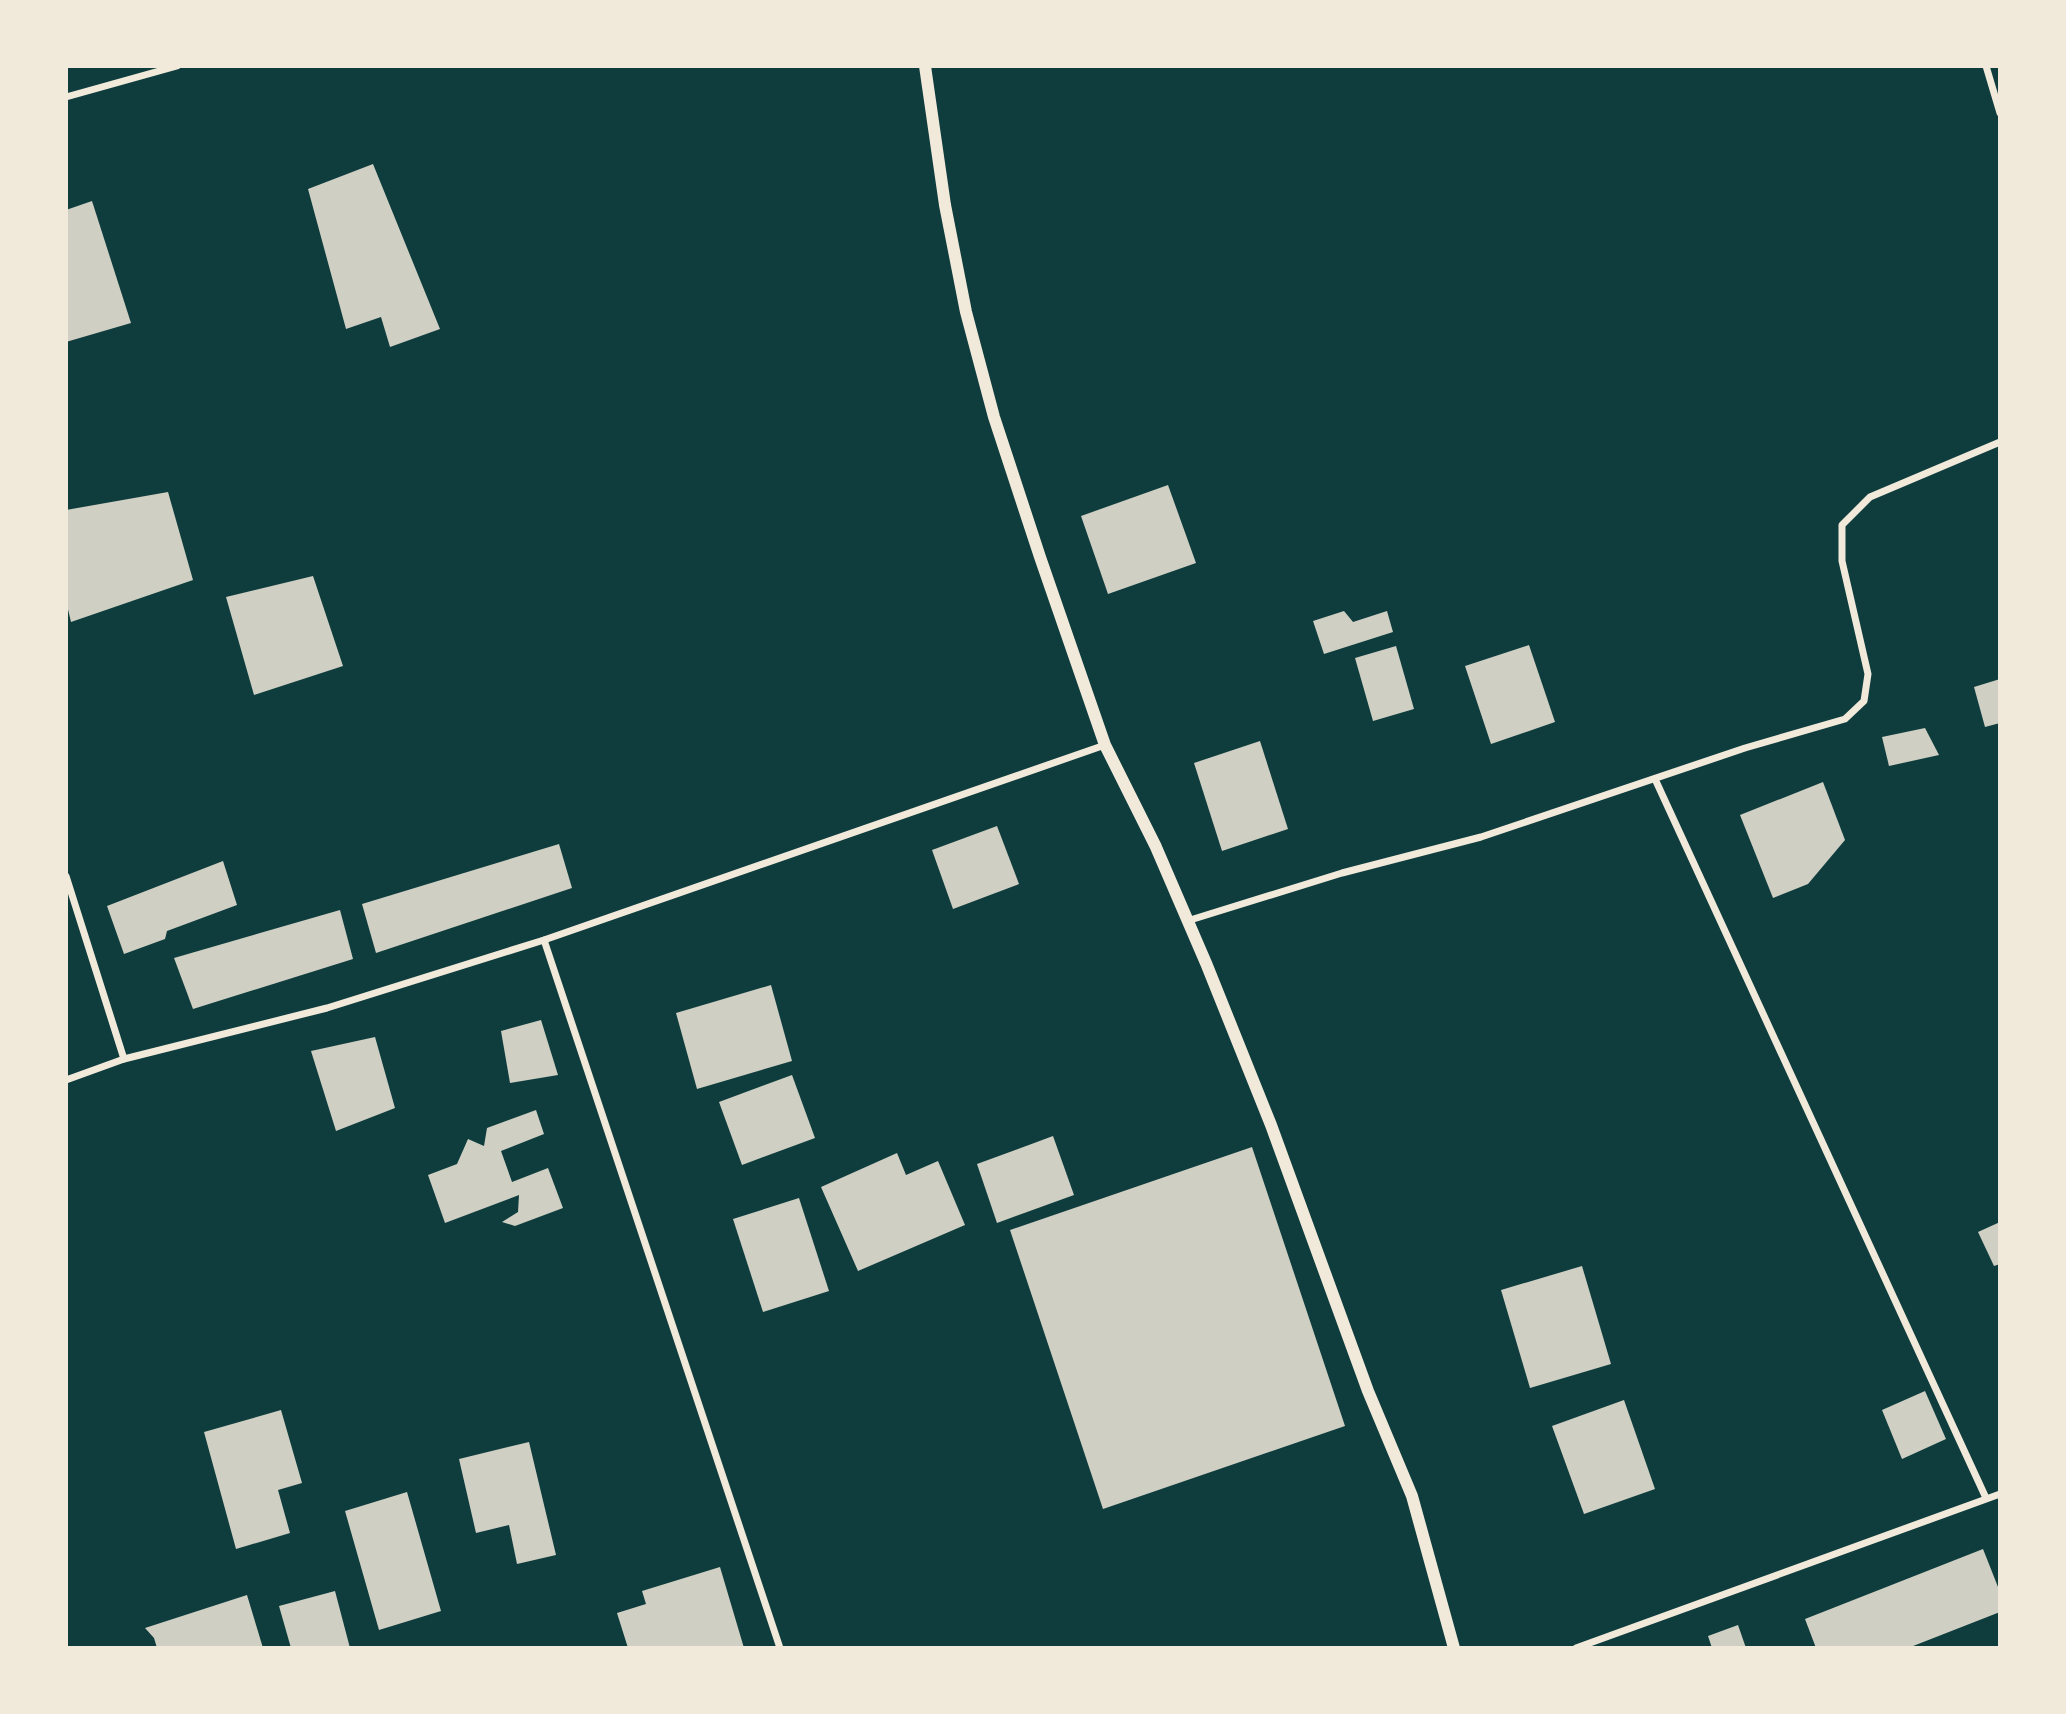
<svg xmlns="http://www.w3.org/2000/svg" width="2066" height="1714" font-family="Jost,sans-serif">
	<rect width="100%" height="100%" fill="#0f3d3e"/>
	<g fill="#cfcfc3">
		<path d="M 373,164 L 440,329 L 390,347 L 381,317 L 346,329 L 308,189 Z"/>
		<path d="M 92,201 L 131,323 L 66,342 L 66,210 Z"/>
		<path d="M 1168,485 L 1196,563 L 1108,594 L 1081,516 Z"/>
		<path d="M 168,492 L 193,580 L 71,622 L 66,601 L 66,510 Z"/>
		<path d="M 313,576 L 343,666 L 254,695 L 226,597 Z"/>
		<path d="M 1344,611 L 1353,622 L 1387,611 L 1393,632 L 1324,654 L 1313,621 Z"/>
		<path d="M 1529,645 L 1555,722 L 1491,744 L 1465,666 Z"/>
		<path d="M 1396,646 L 1414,709 L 1373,721 L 1355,658 Z"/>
		<path d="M 2000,679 L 2000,723 L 1985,727 L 1974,687 Z"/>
		<path d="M 1925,728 L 1939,755 L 1889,766 L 1882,737 Z"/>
		<path d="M 1260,741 L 1288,829 L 1222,851 L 1194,763 Z"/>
		<path d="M 1823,782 L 1845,840 L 1808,884 L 1773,898 L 1740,815 Z"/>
		<path d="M 997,826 L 1019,884 L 953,909 L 932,850 Z"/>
		<path d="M 559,844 L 572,888 L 376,953 L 362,904 Z"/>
		<path d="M 223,861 L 237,905 L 167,931 L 165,939 L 124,954 L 107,906 Z"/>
		<path d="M 340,910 L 353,959 L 193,1009 L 174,958 Z"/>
		<path d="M 771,985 L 792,1061 L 697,1089 L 676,1013 Z"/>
		<path d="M 541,1020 L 558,1075 L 510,1083 L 501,1031 Z"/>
		<path d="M 375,1037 L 395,1108 L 336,1131 L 311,1051 Z"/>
		<path d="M 792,1075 L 815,1138 L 742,1165 L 719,1102 Z"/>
		<path d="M 536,1110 L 544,1134 L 501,1151 L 512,1182 L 548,1168 L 563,1208 L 515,1226 L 502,1222 L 518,1212 L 519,1195 L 445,1223 L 428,1175 L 457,1164 L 468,1139 L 484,1146 L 487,1128 Z"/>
		<path d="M 1053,1136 L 1074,1195 L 997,1223 L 977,1164 Z"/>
		<path d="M 1252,1147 L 1345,1426 L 1103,1509 L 1010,1230 Z"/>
		<path d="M 897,1153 L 906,1175 L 938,1161 L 965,1225 L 858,1271 L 821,1187 Z"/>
		<path d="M 799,1198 L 829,1291 L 763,1312 L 733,1219 Z"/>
		<path d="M 2000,1222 L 2000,1264 L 1994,1266 L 1978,1232 Z"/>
		<path d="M 1582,1266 L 1611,1364 L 1530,1388 L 1501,1290 Z"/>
		<path d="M 1925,1391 L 1946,1439 L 1902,1459 L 1882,1410 Z"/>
		<path d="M 1624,1400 L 1655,1489 L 1584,1514 L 1552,1426 Z"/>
		<path d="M 281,1410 L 302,1483 L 278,1490 L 290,1533 L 236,1549 L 204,1432 Z"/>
		<path d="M 529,1442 L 556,1555 L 517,1564 L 509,1525 L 476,1533 L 459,1459 Z"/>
		<path d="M 407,1492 L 441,1611 L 379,1630 L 345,1511 Z"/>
		<path d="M 1983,1549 L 2000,1592 L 2000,1612 L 1908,1648 L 1816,1648 L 1805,1619 Z"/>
		<path d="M 720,1567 L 744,1648 L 628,1648 L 617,1613 L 646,1604 L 642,1591 Z"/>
		<path d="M 335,1591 L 350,1648 L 291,1648 L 279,1606 Z"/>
		<path d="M 247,1595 L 263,1648 L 157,1648 L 154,1638 L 145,1628 Z"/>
		<path d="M 1738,1625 L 1746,1648 L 1712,1648 L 1708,1636 Z"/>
	</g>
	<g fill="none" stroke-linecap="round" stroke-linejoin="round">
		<g stroke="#f1e9da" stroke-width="7">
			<path d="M 1986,66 L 2000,113"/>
			<path d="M 66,97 L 177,66"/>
			<path d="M 1655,779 L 1986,1498"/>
			<path d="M 66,876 L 124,1059"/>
			<path d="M 1187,921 L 1342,873 L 1481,837 L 1745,748 L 1845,719 L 1864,701 L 1868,674 L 1842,561 L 1842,525 L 1870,497 L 2000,442"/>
			<path d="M 544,940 L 780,1648"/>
			<path d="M 66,1080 L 124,1059 L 327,1008 L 544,940 L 1105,745"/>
			<path d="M 1576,1648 L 2000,1494"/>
		</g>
		<path stroke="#f1e9da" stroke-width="12" d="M 925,66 L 945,205 L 966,312 L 994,417 L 1040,557 L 1105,745 L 1156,847 L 1206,963 L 1271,1125 L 1368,1391 L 1412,1496 L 1454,1648"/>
	</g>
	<rect width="2066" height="1714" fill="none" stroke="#f1e9da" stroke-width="136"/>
</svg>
